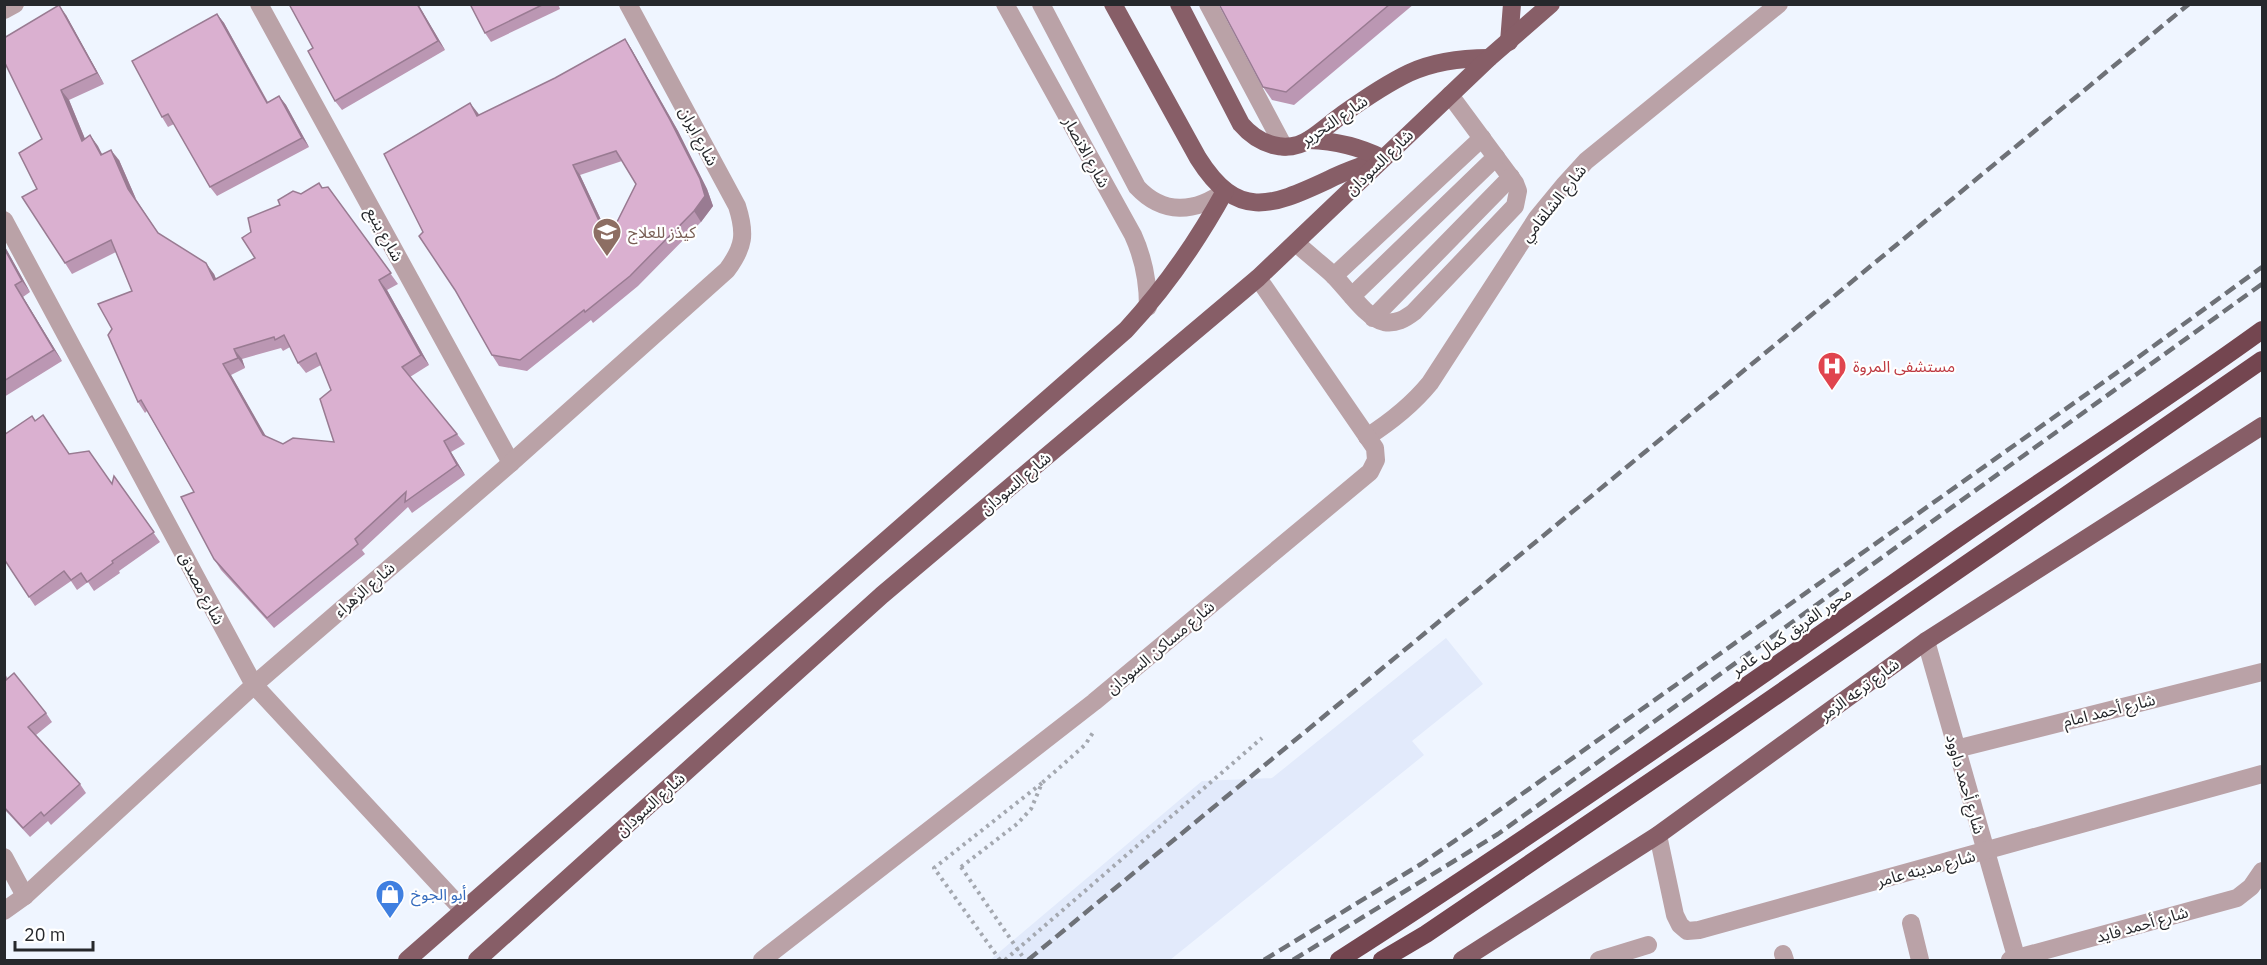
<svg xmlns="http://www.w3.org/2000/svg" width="2267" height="965" font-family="'IBM Plex Sans','Noto Sans Arabic',sans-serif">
	<rect width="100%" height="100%" fill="#eff5ff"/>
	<path fill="#e2eafb" d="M 1446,638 L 1483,684 L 1412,741 L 1424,755 L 1170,960 L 990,960 L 1202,781 L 1272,778 Z"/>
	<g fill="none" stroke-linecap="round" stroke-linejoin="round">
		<g stroke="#a4a8b0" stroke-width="4" stroke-dasharray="3 4.5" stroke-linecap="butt">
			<path d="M 961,867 L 1017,824 L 1031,809 L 1042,783 L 1085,745 L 1094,731"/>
			<path d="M 1000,960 L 934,868 L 1042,783"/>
			<path d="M 1005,960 L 1262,738"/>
		</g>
		<g stroke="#baa2a7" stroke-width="18">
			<path d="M 259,4 L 511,463"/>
			<path d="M 1005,4 L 1133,235 C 1144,259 1148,281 1148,307"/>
			<path d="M 1041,4 L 1137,187 C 1163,215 1195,213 1225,191"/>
			<path d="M 1208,4 L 1284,147"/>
			<path d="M 4,10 L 15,4"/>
			<path d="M 4,220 L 254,685 L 463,910"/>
			<path d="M 1296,243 C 1308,254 1321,264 1332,274 C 1346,287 1365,318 1384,322 C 1396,324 1405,319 1414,312 L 1515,206 L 1518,191 L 1515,183 L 1450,95"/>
			<path d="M 1334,276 L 1482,138"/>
			<path d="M 1352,296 L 1496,157"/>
			<path d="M 1373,318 L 1511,177"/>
			<path d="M 1367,437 C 1392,421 1412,405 1430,383 L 1537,218 L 1565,184 L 1586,161 L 1779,4"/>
			<path d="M 1926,641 L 2017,960"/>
			<path d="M 1956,749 L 2262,672"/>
			<path d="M 1658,835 L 1675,915 L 1680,925 L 1687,931 L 1699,930 L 2262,774"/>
			<path d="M 4,857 L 25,896"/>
			<path d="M 4,911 L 25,896 L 254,685 L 511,463 L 727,270 C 744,247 746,234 737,206 L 628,4"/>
			<path d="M 1911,923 L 1920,960"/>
			<path d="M 1783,954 L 1785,960"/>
			<path d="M 762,960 L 1094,702 L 1370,472 L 1376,460 L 1375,448 L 1258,278"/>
			<path d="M 1599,960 L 1648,945"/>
			<path d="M 2010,960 L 2237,898 L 2251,887 L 2262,871"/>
		</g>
		<g stroke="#875e67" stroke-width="18">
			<path d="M 1113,4 L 1198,158 C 1237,220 1270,207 1328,180 C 1343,172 1359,167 1375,161"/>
			<path d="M 1179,4 L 1241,124 C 1258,144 1286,155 1310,139 C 1322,131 1332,122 1343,114 C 1364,99 1386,84 1409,73 C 1435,61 1461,58 1489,58"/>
			<path d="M 1509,42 L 1512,4"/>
			<path d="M 1309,140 C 1336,141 1358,146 1382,158"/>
			<path d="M 407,960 L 1126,330 C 1165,288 1197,242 1225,191"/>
			<path d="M 477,960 L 882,595 L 1258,278 L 1489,58 L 1551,4"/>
			<path d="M 1462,960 L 1658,835 L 1926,641 L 2262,426"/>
		</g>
		<g stroke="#744650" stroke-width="18">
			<path d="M 1339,960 C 1550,825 1755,680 1961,536 C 2061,467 2164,401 2262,330"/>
			<path d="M 1382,960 L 1426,934 L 1719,735 L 2262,360"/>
		</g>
		<g stroke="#6e7177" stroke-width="4.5" stroke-dasharray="12 6" stroke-linecap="butt">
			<path d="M 1028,960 L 2189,4"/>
			<path d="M 1264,960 L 1421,864 L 1488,818 L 2122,369 L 2262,267"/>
			<path d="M 1293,960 L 1498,834 L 2262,284"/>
		</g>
		<path stroke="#a4a8b0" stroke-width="4" stroke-dasharray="3 4.5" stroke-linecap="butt" d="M 961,867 L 1025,960"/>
	</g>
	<g fill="#bb97b3" fill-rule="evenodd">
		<path d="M 289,4 L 418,4 L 445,50 L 342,110 L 335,101 L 313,48 Z"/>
		<path d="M 470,4 L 558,4 L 560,9 L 491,42 L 485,33 Z"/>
		<path d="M 1219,4 L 1414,4 L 1294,105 L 1272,100 L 1263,87 Z"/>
		<path d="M 217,14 L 224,23 L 268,102 L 279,96 L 286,105 L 309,147 L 217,196 L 210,187 L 174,124 L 168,127 L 162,117 Z"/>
		<path d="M 66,15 L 104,84 L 69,100 L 85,139 L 90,135 L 102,154 L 119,160 L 136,199 L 158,233 L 214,274 L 216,279 L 255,258 L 251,232 L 280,205 L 301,194 L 328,187 L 398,284 L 387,290 L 429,365 L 410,377 L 457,434 L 465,444 L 451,452 L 465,475 L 412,513 L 408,507 L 362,550 L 365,554 L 274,628 L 221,570 L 214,559 L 194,492 L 147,411 L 145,413 L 138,402 L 112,329 L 132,291 L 116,252 L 72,274 L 65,263 L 37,189 L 42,139 ZM 290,347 L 298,363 L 306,373 L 321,365 L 331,390 L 334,442 L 283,444 L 265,436 L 231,375 L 245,368 L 242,359 L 281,348 L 283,351 Z"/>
		<path d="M 625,39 L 632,50 L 678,131 L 707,189 L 713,206 L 701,222 L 638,286 L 593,323 L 591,320 L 527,371 L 499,366 L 492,355 L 423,232 L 478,113 L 479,115 L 555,78 ZM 622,161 L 636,184 L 609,237 L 580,175 Z"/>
		<path d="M 4,245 L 30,292 L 23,297 L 62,361 L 4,397 Z"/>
		<path d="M 35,421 L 70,454 L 112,484 L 114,476 L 160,542 L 119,571 L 120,573 L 94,591 L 88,582 L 77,590 L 71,581 L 35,606 L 29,597 Z"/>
		<path d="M 4,672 L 8,679 L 46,713 L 52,722 L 36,735 L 80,784 L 86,793 L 51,825 L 48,821 L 30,837 L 4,809 Z"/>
	</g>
	<g fill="#997b92">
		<path d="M 417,4 L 418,4 L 445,50 L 438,41 Z"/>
		<path d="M 59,5 L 66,15 L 104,84 L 97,73 Z"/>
		<path d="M 217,14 L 224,23 L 273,112 L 267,103 Z"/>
		<path d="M 625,39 L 632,50 L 678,131 L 707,189 L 713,206 L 701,222 L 694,211 Z"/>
		<path d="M 61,90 L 69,100 L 90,151 L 82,141 Z"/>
		<path d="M 279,96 L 286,105 L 309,147 L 302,138 Z"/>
		<path d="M 470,103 L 478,113 L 484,127 L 477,116 Z"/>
		<path d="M 90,135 L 98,146 L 108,166 L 101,155 Z"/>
		<path d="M 111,150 L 119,160 L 136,199 L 128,189 Z"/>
		<path d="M 573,165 L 580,175 L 615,250 L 608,240 Z"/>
		<path d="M 4,245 L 30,292 L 22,281 L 4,248 Z"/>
		<path d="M 206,263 L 214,274 L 221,291 L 214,280 Z"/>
		<path d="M 379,280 L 387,290 L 429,365 L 421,355 Z"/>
		<path d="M 15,285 L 23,297 L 62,361 L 54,350 Z"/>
		<path d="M 234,349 L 242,359 L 245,368 L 238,358 Z"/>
		<path d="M 223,364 L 231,375 L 271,445 L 263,435 Z"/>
		<path d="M 444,441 L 451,452 L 465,475 L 457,465 Z"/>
	</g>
	<g fill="#dab0d0" stroke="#997b92" stroke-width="1.5" fill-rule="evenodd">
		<path d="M 289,4 L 417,4 L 438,41 L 335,101 L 308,51 L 313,48 Z"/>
		<path d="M 470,4 L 544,4 L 485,33 Z"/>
		<path d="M 1219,4 L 1390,4 L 1286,92 L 1263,87 Z"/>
		<path d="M 59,5 L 97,73 L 61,90 L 82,141 L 90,135 L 101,155 L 111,150 L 128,189 L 158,233 L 206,263 L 214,280 L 255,258 L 242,238 L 251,232 L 248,218 L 280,205 L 278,200 L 293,191 L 301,194 L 319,183 L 322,188 L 328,187 L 391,273 L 379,280 L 421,355 L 402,367 L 457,434 L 444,441 L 457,465 L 405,502 L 406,492 L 355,539 L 358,544 L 267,618 L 214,559 L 181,497 L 194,492 L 141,400 L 138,402 L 108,335 L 112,329 L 98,304 L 132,291 L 111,240 L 65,263 L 22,197 L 37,189 L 19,153 L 42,139 L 4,61 L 4,38 ZM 284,335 L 298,363 L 316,353 L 331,390 L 320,399 L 334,442 L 293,438 L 283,444 L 263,435 L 223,364 L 238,358 L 234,349 L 274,337 L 275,340 Z"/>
		<path d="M 217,14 L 267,103 L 279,96 L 302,138 L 210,187 L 168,114 L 162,117 L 132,61 Z"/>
		<path d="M 625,39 L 670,120 L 700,179 L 705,196 L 694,211 L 630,276 L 585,312 L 584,310 L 520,360 L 492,355 L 455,290 L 419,236 L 423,232 L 384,154 L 470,103 L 477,116 L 555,78 ZM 616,151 L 636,184 L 608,240 L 573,165 Z"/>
		<path d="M 4,248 L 22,281 L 15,285 L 54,350 L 4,381 Z"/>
		<path d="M 43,415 L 69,454 L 89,451 L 112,484 L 114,476 L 154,532 L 112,561 L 113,563 L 87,582 L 81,573 L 71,580 L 64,571 L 29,597 L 4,559 L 4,435 L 32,416 L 35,421 Z"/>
		<path d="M 14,673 L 46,713 L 28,727 L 80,784 L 44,816 L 41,812 L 23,828 L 4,807 L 4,676 L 6,680 Z"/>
	</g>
	<defs>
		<g id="school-pin" transform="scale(1.5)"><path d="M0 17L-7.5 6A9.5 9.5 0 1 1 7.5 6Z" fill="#8d6e63" stroke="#fff"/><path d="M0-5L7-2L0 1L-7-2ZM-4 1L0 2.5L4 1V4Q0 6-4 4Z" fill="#fff"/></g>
		<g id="hospital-pin" transform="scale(1.5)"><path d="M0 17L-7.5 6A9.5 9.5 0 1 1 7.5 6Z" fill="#e0444e" stroke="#fff"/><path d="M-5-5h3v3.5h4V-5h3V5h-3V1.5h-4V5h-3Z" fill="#fff"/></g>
		<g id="shop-pin" transform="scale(1.5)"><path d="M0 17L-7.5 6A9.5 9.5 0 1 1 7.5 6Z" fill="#3f7fe0" stroke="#fff"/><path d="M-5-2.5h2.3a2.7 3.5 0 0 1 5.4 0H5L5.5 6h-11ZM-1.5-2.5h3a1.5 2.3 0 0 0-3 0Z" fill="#fff"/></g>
	</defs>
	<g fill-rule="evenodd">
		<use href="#school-pin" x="607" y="232"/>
		<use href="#hospital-pin" x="1832" y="366"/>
		<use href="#shop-pin" x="390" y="894"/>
	</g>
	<g text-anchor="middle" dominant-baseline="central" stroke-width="4.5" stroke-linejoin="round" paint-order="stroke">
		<g font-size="16" fill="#26282c" stroke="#fff">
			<text transform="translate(1334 120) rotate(-34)">شارع التحرير</text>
			<text transform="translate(699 136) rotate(62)">شارع ايران</text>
			<text transform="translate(1087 152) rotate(61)">شارع الانصار</text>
			<text transform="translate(1379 162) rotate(-44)">شارع السودان</text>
			<text transform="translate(1553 203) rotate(-51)">شارع الشلقامي</text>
			<text transform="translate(385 234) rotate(61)">شارع ينبع</text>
			<text transform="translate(1015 483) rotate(-40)">شارع السودان</text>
			<text transform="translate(202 588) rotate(62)">شارع مصدق</text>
			<text transform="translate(364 589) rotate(-41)">شارع الزهراء</text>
			<text transform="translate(1791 631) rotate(-35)">محور الفريق كمال عامر</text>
			<text transform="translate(1160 647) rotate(-40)">شارع مساكن السودان</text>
			<text transform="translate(1859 689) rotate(-36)">شارع ترعه الزمر</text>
			<text transform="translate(2109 710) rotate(-14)">شارع أحمد امام</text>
			<text transform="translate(1966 784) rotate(74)">شارع أحمد داوود</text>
			<text transform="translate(650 804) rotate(-42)">شارع السودان</text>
			<text transform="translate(1926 868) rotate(-15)">شارع مدينه عامر</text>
			<text transform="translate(2142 924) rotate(-16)">شارع أحمد فايد</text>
		</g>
		<g font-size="16" fill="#785e54" stroke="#fff" text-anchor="start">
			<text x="628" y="232">كيذز للعلاج</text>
		</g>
		<g font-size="16" fill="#be3a42" stroke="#fff" text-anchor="start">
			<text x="1853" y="366">مستشفى المروة</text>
		</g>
		<g font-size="16" fill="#366cbe" stroke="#fff" text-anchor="start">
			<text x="411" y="894">أبو الجوخ</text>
		</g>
	</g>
	<rect width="2267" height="965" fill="none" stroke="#26282c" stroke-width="12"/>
	<path d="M15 941v9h78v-9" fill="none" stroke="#26282c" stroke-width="3"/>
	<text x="24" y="941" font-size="18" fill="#26282c" stroke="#ffffff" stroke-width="4.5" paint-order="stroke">20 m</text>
</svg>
